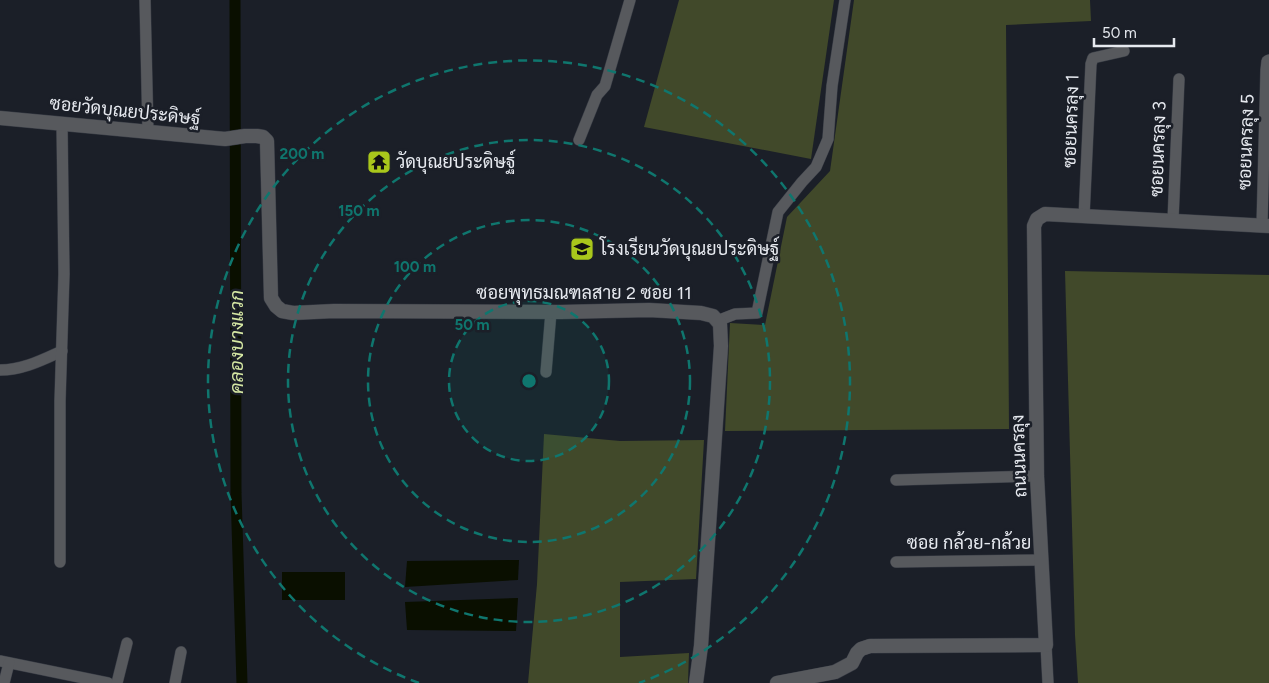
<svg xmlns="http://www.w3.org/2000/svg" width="1269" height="683" font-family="Figtree,Sarabun,sans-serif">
	<rect width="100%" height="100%" fill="#1b1f28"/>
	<g fill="#41492a">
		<path d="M 679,0 L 834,0 L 811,159 L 644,127 Z"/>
		<path d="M 854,0 L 1090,0 L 1091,21 L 1006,25 L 1009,429 L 725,431 L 730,323 L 765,325 L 787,217 L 830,171 Z"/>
		<path d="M 1065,271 L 1269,275 L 1269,683 L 1078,683 L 1075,635 Z"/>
		<path d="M 544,434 L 620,441 L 704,440 L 696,579 L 620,582 L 620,657 L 689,653 L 688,683 L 528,683 L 537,584 Z"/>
	</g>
	<g fill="#0a0f00">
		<path d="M 519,560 L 518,580 L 405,587 L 407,561 Z"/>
		<rect x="282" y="572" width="63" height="28"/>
		<path d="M 518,598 L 516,631 L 407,630 L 405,602 Z"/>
	</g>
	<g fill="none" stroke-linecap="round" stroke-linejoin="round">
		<path stroke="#0a0f00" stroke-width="11" d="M 235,0 L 236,493 L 242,683"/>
		<g stroke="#373b44" stroke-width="12">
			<g id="minor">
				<path d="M 145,0 L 148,132"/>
				<path d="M 579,140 L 597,95 L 605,86 L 630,0"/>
				<path d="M 1084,217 L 1091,64 L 1093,58 L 1124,51"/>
				<path d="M 1173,220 L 1179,79"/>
				<path d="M 1262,225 L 1266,70 L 1267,61 L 1269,60"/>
				<path d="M 717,321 L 735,314 L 757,313 L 778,212 L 802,182 L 816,167 L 828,139 L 832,86 L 845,0"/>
				<path d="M 0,370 C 23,370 42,360 62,351"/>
				<path d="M 546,372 L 551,312"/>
				<path d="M 896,480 L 1037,476"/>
				<path d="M 60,562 L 60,401 L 64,274 L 62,124"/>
				<path d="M 896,562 L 1042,560"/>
				<path d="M 1046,645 L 1048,683"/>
				<path d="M 0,661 L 108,683"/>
				<path d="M 4,683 L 9,663"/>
				<path d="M 117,683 L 127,643"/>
				<path d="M 175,683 L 181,652"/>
			</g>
		</g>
		<g stroke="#373b44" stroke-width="15">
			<g id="tertiary">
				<path d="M 0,118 L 225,139 L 245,136 L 257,136 L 263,137 L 267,141 L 271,298 L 276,306 L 282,311 L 293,313 L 334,311 L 561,312 L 649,310 L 701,313 L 713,316 L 720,324 L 721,346 L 701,646 L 696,683"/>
				<path d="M 777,683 L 835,672 L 852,663 L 857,653 L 861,649 L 870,646 L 1046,645 L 1037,476 L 1034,226 L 1037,219 L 1045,214 L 1269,226"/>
			</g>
		</g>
		<use href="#minor" stroke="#57595d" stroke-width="11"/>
		<use href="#tertiary" stroke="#57595d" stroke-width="14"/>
	</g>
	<circle cx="529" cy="381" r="80" fill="#0f766e" fill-opacity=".12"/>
	<g fill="none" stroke="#0f766e" stroke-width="2.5" stroke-dasharray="9 6">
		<circle cx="529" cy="381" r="80"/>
		<circle cx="529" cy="381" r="161"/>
		<circle cx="529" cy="381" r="241"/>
		<path d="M419 683A321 321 0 1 1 639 683"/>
	</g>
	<defs>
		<g id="temple-square" transform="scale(1.25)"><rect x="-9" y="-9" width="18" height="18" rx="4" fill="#a9c71b" stroke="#1b1f28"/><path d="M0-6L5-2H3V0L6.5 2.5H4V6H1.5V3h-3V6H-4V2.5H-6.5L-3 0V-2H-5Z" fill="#111"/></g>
		<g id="school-square" transform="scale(1.25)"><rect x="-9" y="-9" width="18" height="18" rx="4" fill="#a9c71b" stroke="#1b1f28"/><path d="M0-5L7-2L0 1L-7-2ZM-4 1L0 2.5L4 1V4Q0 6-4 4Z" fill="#111"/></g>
	</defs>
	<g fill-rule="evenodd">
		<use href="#temple-square" x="379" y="162"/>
		<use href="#school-square" x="582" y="249"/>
	</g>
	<g text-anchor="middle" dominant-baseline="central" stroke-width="5" stroke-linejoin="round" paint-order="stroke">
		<g font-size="18" fill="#e6e9ef" stroke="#1b1f28">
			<text transform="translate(125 111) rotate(6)">ซอยวัดบุณยประดิษฐ์</text>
			<text transform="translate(1071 121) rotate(-88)">ซอยนครลุง 1</text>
			<text transform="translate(1246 142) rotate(-88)">ซอยนครลุง 5</text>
			<text transform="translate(1158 149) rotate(-88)">ซอยนครลุง 3</text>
			<text x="584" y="293">ซอยพุทธมณฑลสาย 2 ซอย 11</text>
			<text transform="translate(1019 456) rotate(-92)">ถนนนครลุง</text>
			<text x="969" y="543">ซอย กล้วย-กล้วย</text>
		</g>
		<g font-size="18" fill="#e6e9ef" stroke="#1b1f28" text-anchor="start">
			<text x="396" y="162">วัดบุณยประดิษฐ์</text>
			<text x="600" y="249">โรงเรียนวัดบุณยประดิษฐ์</text>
		</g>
		<g font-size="19" font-style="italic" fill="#d5e7a3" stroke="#1b1f28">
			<text transform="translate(236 342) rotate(-90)">คลองบางแวก</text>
		</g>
	</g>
	<circle cx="529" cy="381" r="8" fill="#0f766e" stroke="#1b1f28" stroke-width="2.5"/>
	<g font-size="15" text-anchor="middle" font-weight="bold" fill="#0f766e" stroke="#1b1f28" stroke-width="5" stroke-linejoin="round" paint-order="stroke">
		<text x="302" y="159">200 m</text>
		<text x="359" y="216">150 m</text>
		<text x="415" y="272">100 m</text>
		<text x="472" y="330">50 m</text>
	</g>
	<path d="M1094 38v8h80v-8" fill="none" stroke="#e6e9ef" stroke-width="2.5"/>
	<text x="1102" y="38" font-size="15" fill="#e6e9ef" stroke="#1b1f28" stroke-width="4" paint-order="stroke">50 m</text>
</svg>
